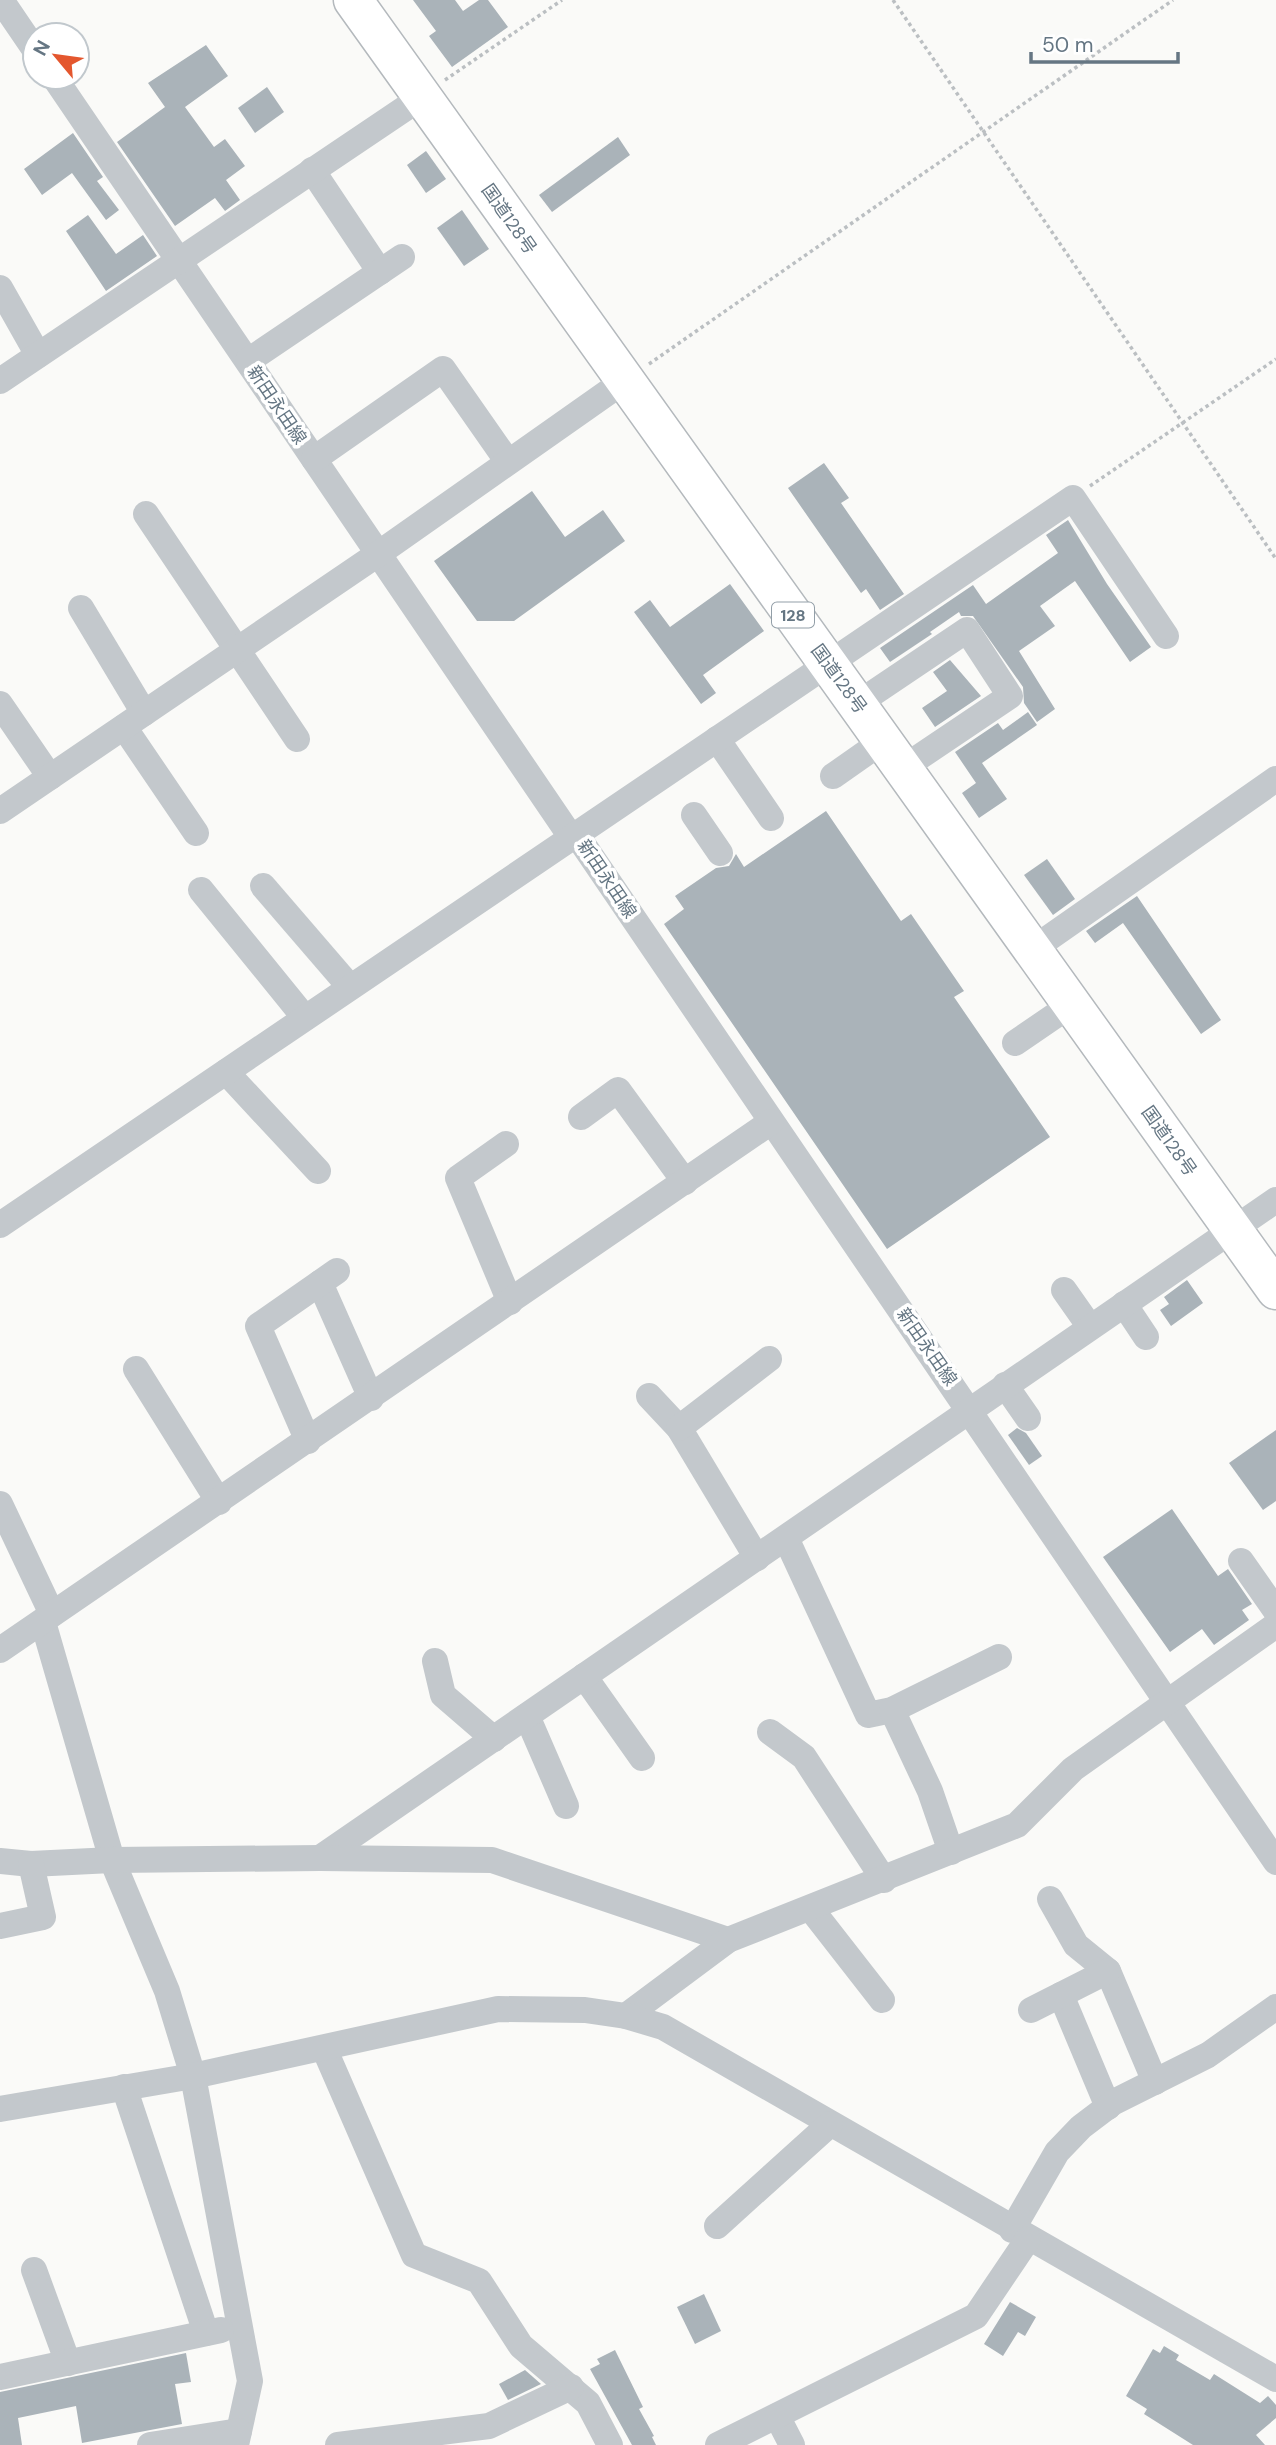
<svg xmlns="http://www.w3.org/2000/svg" width="1276" height="2445" font-family="'DM Sans','Noto Sans JP',sans-serif">
	<rect width="100%" height="100%" fill="#fafaf8"/>
	<g fill="#aab3b9">
		<path d="M 413,0 L 455,0 L 463,11 L 479,0 L 488,0 L 508,27 L 452,67 L 429,36 L 436,31 Z"/>
		<path d="M 206,45 L 228,76 L 185,107 L 214,147 L 225,139 L 245,166 L 226,180 L 240,200 L 225,211 L 215,198 L 175,226 L 117,142 L 165,107 L 148,83 Z"/>
		<path d="M 267,87 L 284,112 L 255,133 L 238,108 Z"/>
		<path d="M 73,133 L 103,177 L 97,181 L 119,210 L 106,220 L 72,173 L 42,195 L 24,169 Z"/>
		<path d="M 618,137 L 630,155 L 552,212 L 539,195 Z"/>
		<path d="M 426,151 L 446,179 L 426,193 L 407,165 Z"/>
		<path d="M 462,210 L 489,249 L 464,266 L 437,228 Z"/>
		<path d="M 88,215 L 116,254 L 143,235 L 157,256 L 106,291 L 66,231 Z"/>
		<path d="M 824,463 L 849,498 L 841,503 L 904,594 L 880,610 L 866,589 L 861,593 L 788,488 Z"/>
		<path d="M 532,491 L 565,537 L 603,510 L 625,541 L 514,621 L 477,621 L 434,561 Z"/>
		<path d="M 1068,520 L 1107,584 L 1151,647 L 1130,662 L 1075,581 L 1040,606 L 1055,626 L 1019,651 L 1055,709 L 1037,722 L 1024,703 L 1023,687 L 973,616 L 961,616 L 959,612 L 930,632 L 932,634 L 890,662 L 880,648 L 973,585 L 986,604 L 1058,553 L 1046,535 Z"/>
		<path d="M 730,584 L 764,631 L 703,675 L 716,693 L 701,704 L 634,612 L 650,600 L 670,627 Z"/>
		<path d="M 950,660 L 981,696 L 935,727 L 922,708 L 947,691 L 933,672 Z"/>
		<path d="M 1028,712 L 1037,725 L 982,763 L 1007,799 L 979,818 L 962,793 L 976,783 L 955,752 L 998,723 L 1003,730 Z"/>
		<path d="M 826,811 L 901,921 L 911,914 L 964,991 L 954,997 L 1050,1137 L 887,1249 L 664,924 L 684,909 L 675,896 L 716,868 L 729,866 L 736,854 L 744,867 Z"/>
		<path d="M 1047,859 L 1075,899 L 1053,915 L 1024,875 Z"/>
		<path d="M 1137,896 L 1221,1020 L 1201,1034 L 1123,923 L 1095,943 L 1086,931 Z"/>
		<path d="M 1187,1280 L 1203,1303 L 1171,1326 L 1160,1310 L 1169,1304 L 1164,1297 Z"/>
		<path d="M 1017,1428 L 1026,1433 L 1042,1456 L 1029,1465 L 1008,1435 Z"/>
		<path d="M 1276,1430 L 1276,1501 L 1263,1510 L 1229,1463 Z"/>
		<path d="M 1172,1509 L 1218,1576 L 1228,1569 L 1252,1604 L 1242,1610 L 1249,1620 L 1214,1645 L 1202,1629 L 1170,1652 L 1103,1557 Z"/>
		<path d="M 704,2294 L 721,2331 L 695,2344 L 677,2307 Z"/>
		<path d="M 1010,2302 L 1036,2317 L 1025,2336 L 1018,2332 L 1003,2356 L 984,2344 Z"/>
		<path d="M 1164,2346 L 1179,2355 L 1176,2360 L 1210,2380 L 1214,2374 L 1260,2403 L 1268,2396 L 1276,2405 L 1276,2418 L 1256,2435 L 1265,2445 L 1193,2445 L 1144,2414 L 1147,2409 L 1126,2396 L 1153,2349 L 1160,2353 Z"/>
		<path d="M 615,2350 L 643,2407 L 639,2409 L 654,2436 L 652,2437 L 656,2445 L 632,2445 L 590,2369 L 600,2364 L 597,2359 Z"/>
		<path d="M 186,2353 L 191,2382 L 175,2384 L 182,2424 L 82,2443 L 76,2406 L 18,2418 L 22,2445 L 0,2445 L 0,2392 Z"/>
		<path d="M 525,2370 L 541,2384 L 508,2400 L 499,2384 Z"/>
	</g>
	<g fill="none" stroke-linecap="round" stroke-linejoin="round">
		<g stroke="#b4b9bd" stroke-width="41">
			<path id="highway" d="M 353,0 L 1276,1290"/>
		</g>
		<g stroke="#bbbfc2" stroke-width="3.5" stroke-dasharray="3.5 3.5" stroke-linecap="butt">
			<path d="M 893,0 L 1276,559"/>
			<path d="M 445,80 L 562,0"/>
			<path d="M 649,364 L 1173,0"/>
			<path d="M 1090,486 L 1276,359"/>
		</g>
		<g stroke="#c3c8cc" stroke-width="26">
			<path d="M 1,0 L 35,50"/>
			<path d="M 54,77 L 571,837"/>
			<path d="M 312,170 L 380,272"/>
			<path d="M 0,288 L 38,355"/>
			<path d="M 248,361 L 402,257"/>
			<path d="M 0,381 L 422,97"/>
			<path d="M 314,459 L 443,369 L 508,462"/>
			<path d="M 146,514 L 297,739"/>
			<path d="M 81,608 L 144,713"/>
			<path d="M 0,704 L 50,777"/>
			<path d="M 857,704 L 967,630 L 1010,696 L 903,768"/>
			<path d="M 124,727 L 196,833"/>
			<path d="M 717,739 L 771,818"/>
			<path d="M 833,776 L 883,741"/>
			<path d="M 0,811 L 378,554 L 624,381"/>
			<path d="M 694,815 L 720,853"/>
			<path d="M 576,834 L 1276,1862"/>
			<path d="M 263,886 L 350,987"/>
			<path d="M 201,890 L 305,1018"/>
			<path d="M 1033,949 L 1276,779"/>
			<path d="M 1015,1043 L 1072,1004"/>
			<path d="M 226,1072 L 318,1171"/>
			<path d="M 581,1117 L 618,1090 L 685,1182"/>
			<path d="M 506,1144 L 458,1178 L 510,1302"/>
			<path d="M 0,1225 L 1073,498 L 1166,636"/>
			<path d="M 320,1283 L 371,1398"/>
			<path d="M 1064,1290 L 1090,1327"/>
			<path d="M 1124,1304 L 1146,1337"/>
			<path d="M 136,1369 L 219,1502"/>
			<path d="M 1005,1385 L 1028,1418"/>
			<path d="M 649,1396 L 679,1428 L 757,1558"/>
			<path d="M 679,1428 L 769,1359"/>
			<path d="M 308,1441 L 258,1326 L 337,1271"/>
			<path d="M 0,1504 L 52,1614"/>
			<path d="M 786,1538 L 868,1715 L 892,1710 L 999,1657"/>
			<path d="M 1241,1561 L 1276,1611"/>
			<path d="M 43,1622 L 112,1860 L 167,1991 L 193,2076 L 250,2381 L 236,2445"/>
			<path d="M 0,1650 L 771,1122"/>
			<path d="M 435,1661 L 443,1695 L 494,1739"/>
			<path d="M 584,1676 L 642,1758"/>
			<path d="M 892,1710 L 930,1791 L 951,1852"/>
			<path d="M 527,1716 L 566,1806"/>
			<path d="M 770,1732 L 804,1757 L 884,1880"/>
			<path d="M 320,1858 L 1276,1200"/>
			<path d="M 0,1861 L 31,1864 L 112,1860 L 320,1858 L 492,1860 L 728,1940"/>
			<path d="M 1050,1899 L 1076,1945 L 1108,1971 L 1155,2082"/>
			<path d="M 811,1909 L 882,2000"/>
			<path d="M 0,1926 L 43,1917 L 31,1864"/>
			<path d="M 1061,1995 L 1108,2107"/>
			<path d="M 1031,2010 L 1108,1971"/>
			<path d="M 626,2016 L 728,1940 L 1017,1825 L 1073,1769 L 1276,1625"/>
			<path d="M 324,2048 L 414,2255 L 479,2281 L 521,2346 L 588,2403 L 610,2445"/>
			<path d="M 124,2087 L 206,2333"/>
			<path d="M 0,2109 L 193,2076 L 498,2009 L 585,2010 L 626,2016 L 663,2027 L 1276,2379"/>
			<path d="M 717,2226 L 830,2124"/>
			<path d="M 1012,2230 L 1057,2152 L 1081,2127 L 1114,2102 L 1208,2055 L 1276,2007"/>
			<path d="M 34,2270 L 68,2363"/>
			<path d="M 0,2377 L 221,2330"/>
			<path d="M 777,2416 L 792,2445"/>
			<path d="M 150,2445 L 239,2431"/>
			<path d="M 338,2445 L 489,2426 L 571,2387"/>
			<path d="M 718,2445 L 976,2316 L 1028,2239"/>
		</g>
		<use href="#highway" stroke="#fff" stroke-width="38"/>
	</g>
	<g text-anchor="middle" dominant-baseline="central" stroke-width="7" stroke-linejoin="round" paint-order="stroke">
		<rect fill="#fff" stroke="#939fa8" stroke-width="2" x="772" y="602.5" width="42" height="25" rx="5"/>
		<g font-size="16" font-weight="bold" fill="#657683">
			<text x="793" y="615">128</text>
		</g>
		<g font-size="18" fill="#657683" stroke="#fff">
			<text transform="translate(509 219) rotate(55)">国道128号</text>
			<text transform="translate(277 405) rotate(56)">新田永田線</text>
			<text transform="translate(839 679) rotate(54)">国道128号</text>
			<text transform="translate(607 879) rotate(56)">新田永田線</text>
			<text transform="translate(1169 1141) rotate(55)">国道128号</text>
			<text transform="translate(927 1347) rotate(55)">新田永田線</text>
		</g>
	</g>
	<g transform="translate(56 56) rotate(299)"><circle r="33" fill="#ffffff" stroke="#c1c8cd" stroke-width="2"/>
	<path d="M0-5L12 26L0 18L-12 26Z" fill="#e4572e"/>
	<text y="-10" font-size="19" font-weight="bold" text-anchor="middle" fill="#657683">N</text>
	</g>
	<path d="M1031 52v10h147v-10" fill="none" stroke="#657683" stroke-width="3.5"/>
	<text x="1042" y="52" font-size="21" fill="#657683" stroke="#ffffff" stroke-width="5" paint-order="stroke">50 m</text>
</svg>
